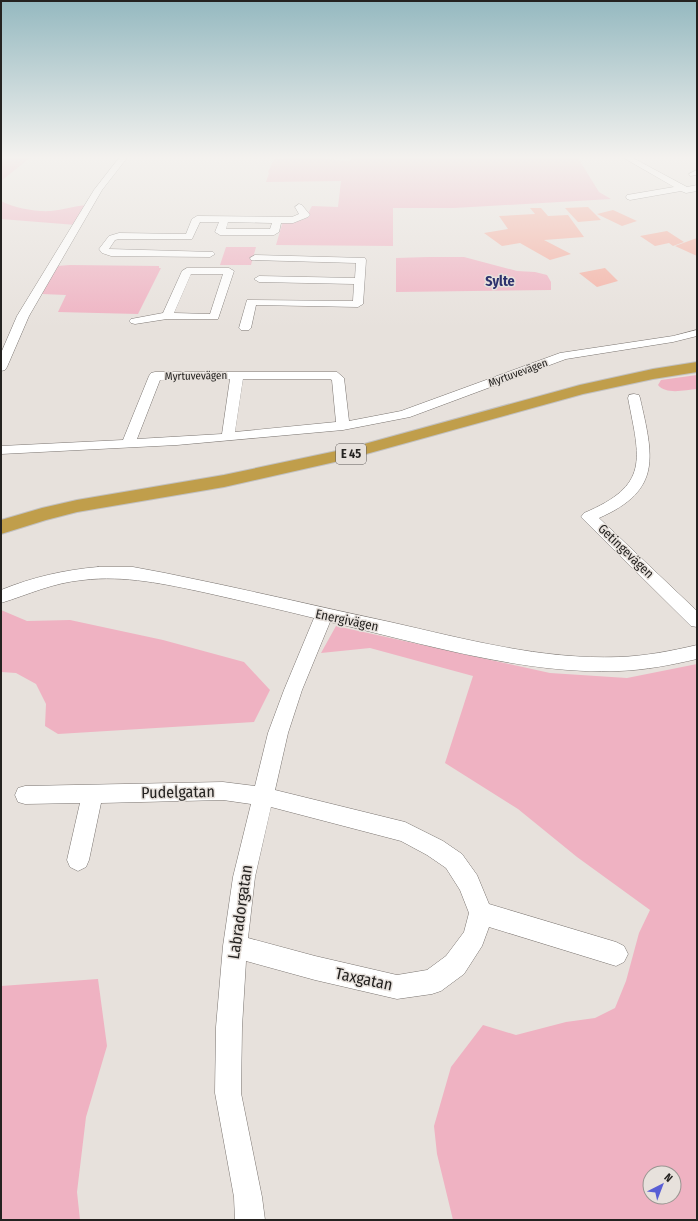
<svg xmlns="http://www.w3.org/2000/svg" width="698" height="1221" font-family="'Fira Sans Condensed',sans-serif">
	<rect width="100%" height="100%" fill="#e7e1dc"/>
	<g fill="#efb2c2" fill-rule="evenodd">
		<path d="M 1,158 L 30,158 L 1,181 Z"/>
		<path d="M 286,158 L 315,158 L 350,161 L 351,158 L 578,158 L 599,192 L 611,199 L 454,208 L 393,208 L 393,246 L 276,245 L 283,221 L 305,219 L 312,206 L 338,207 L 341,181 L 266,182 L 269,173 L 268,172 L 274,159 L 285,159 Z"/>
		<path d="M 1,201 C 14,208 36,212 51,211 C 63,210 74,206 86,205 L 76,225 L 1,219 Z"/>
		<path d="M 226,247 L 256,247 L 251,265 L 220,265 Z"/>
		<path d="M 428,257 L 464,257 L 517,271 L 535,272 L 547,275 L 551,282 L 551,290 L 396,292 L 396,258 Z"/>
		<path d="M 70,265 L 159,266 L 159,268 L 161,268 L 138,314 L 58,312 L 66,295 L 42,294 L 57,266 Z"/>
		<path d="M 697,375 L 697,389 C 685,390 666,395 658,385 L 661,380 Z"/>
		<path d="M 1,610 L 27,621 L 70,620 L 163,640 L 244,662 L 270,690 L 254,722 L 58,734 L 45,726 L 46,704 L 36,684 L 16,673 L 1,672 Z"/>
		<path d="M 336,626 L 550,673 L 627,678 L 697,664 L 697,1220 L 453,1220 L 437,1154 L 434,1126 L 451,1067 L 483,1025 L 516,1035 L 566,1022 L 595,1018 L 615,1008 L 626,981 L 639,933 L 650,910 L 577,857 L 518,809 L 445,763 L 473,676 L 370,648 L 321,653 ZM 650,1173 L 674,1173 L 674,1197 L 650,1197 Z"/>
		<path d="M 98,979 L 107,1046 L 86,1117 L 77,1192 L 80,1220 L 1,1220 L 1,986 Z"/>
	</g>
	<g fill="#f4b0a3">
		<path d="M 588,207 L 601,220 L 578,222 L 565,208 Z"/>
		<path d="M 530,208 L 541,208 L 548,216 L 568,215 L 584,237 L 544,240 L 571,254 L 550,260 L 520,243 L 502,246 L 484,233 L 508,229 L 499,216 L 535,214 Z"/>
		<path d="M 613,210 L 637,221 L 622,226 L 597,214 Z"/>
		<path d="M 667,231 L 684,242 L 673,246 L 669,243 L 655,246 L 640,236 Z"/>
		<path d="M 697,238 L 697,256 L 675,246 Z"/>
		<path d="M 605,268 L 618,281 L 597,287 L 579,273 Z"/>
	</g>
	<g fill="none" stroke-linecap="round" stroke-linejoin="round">
		<g stroke="#7b7571" stroke-width="1">
			<g id="minor">
				<path d="M 119,158 L 127,158 L 102,190 L 29,316 L 7,367 L 5,370 L 1,371 L 1,353 L 17,316 L 94,190 Z"/>
				<path d="M 624,158 L 633,158 L 687,187 L 697,185 L 697,191 L 686,193 L 681,191 L 630,200 L 627,199 L 626,197 L 627,195 L 674,187 Z"/>
				<path d="M 697,170 L 697,175 L 690,176 L 689,174 Z"/>
				<path d="M 299,204 L 302,205 C 305,209 307,211 310,215 L 308,217 L 293,223 L 281,223 L 279,232 L 274,235 L 220,235 L 215,232 L 219,222 L 200,222 L 192,239 L 119,239 L 115,240 L 109,249 L 213,252 L 215,254 L 210,257 L 111,256 L 102,253 L 99,249 L 109,236 L 119,233 L 186,234 L 192,219 L 197,216 L 292,217 L 299,214 L 295,207 ZM 228,222 L 272,223 L 270,229 L 226,229 Z"/>
				<path d="M 255,255 L 365,258 L 366,260 L 363,304 L 358,307 L 256,305 L 251,328 L 249,330 L 241,330 L 239,328 L 247,300 L 353,301 L 354,284 L 259,282 L 254,279 L 259,276 L 355,278 L 356,263 L 251,260 L 250,258 Z"/>
				<path d="M 187,268 L 229,268 L 234,271 L 218,319 L 167,319 L 135,324 L 131,323 L 129,321 L 131,319 L 163,313 L 182,271 ZM 191,274 L 223,274 L 210,314 L 174,313 Z"/>
				<path d="M 697,330 L 697,336 L 673,342 L 566,359 L 410,417 L 343,430 L 177,445 L 1,454 L 1,446 L 123,440 L 149,376 L 151,373 L 155,372 L 337,372 L 344,378 L 349,421 L 401,411 L 560,353 L 673,336 ZM 230,379 L 222,434 L 137,439 L 160,380 ZM 243,379 L 330,379 L 332,380 L 336,422 L 235,432 Z"/>
				<path d="M 634,394 L 639,395 L 640,398 C 653,456 663,490 599,518 L 697,611 L 697,627 L 691,626 L 581,517 L 584,513 C 650,485 640,460 628,398 L 629,395 Z"/>
				<path d="M 98,567 L 133,567 L 165,573 C 240,588 315,606 390,622 C 465,639 542,660 619,657 C 646,656 671,651 697,645 L 697,659 C 671,665 646,670 619,671 C 525,675 421,643 330,622 L 302,690 L 288,733 L 275,790 L 405,822 L 443,841 L 462,854 L 477,875 L 489,904 L 616,942 L 624,946 L 628,954 L 624,962 L 616,966 L 489,927 L 482,946 L 464,974 L 441,991 L 432,994 L 397,999 L 315,980 L 246,961 L 242,1027 L 241,1093 L 262,1197 L 265,1220 L 235,1220 L 234,1197 L 215,1093 L 216,1027 L 223,946 L 233,877 L 251,804 L 223,800 L 101,803 L 89,860 L 86,867 L 78,871 L 70,867 L 67,860 L 80,803 L 25,804 L 18,802 L 15,795 L 18,788 L 25,786 L 223,782 L 255,786 L 268,733 L 284,690 L 314,618 C 278,609 242,601 207,593 C 165,584 125,575 83,580 C 52,583 30,594 1,603 L 1,590 C 33,577 64,570 98,567 ZM 271,807 L 401,841 L 427,855 L 446,868 L 460,890 L 469,913 L 464,932 L 446,956 L 427,970 L 397,975 L 315,956 L 248,938 L 255,877 Z"/>
			</g>
		</g>
		<g stroke="#c2c1c1" stroke-width="2">
			<path id="highway" d="M 697,362 L 697,372 L 653,379 L 583,394 L 348,459 L 224,487 L 77,512 L 46,520 L 1,534 L 1,520 L 42,508 L 77,500 L 224,475 L 346,449 L 580,385 L 653,369 Z"/>
		</g>
		<use href="#minor" fill="#fff" fill-rule="evenodd"/>
		<use href="#highway" fill="#c09e4b" fill-rule="evenodd"/>
	</g>
	<linearGradient id="sky" x2="0" y2="1"><stop stop-color="#95b9c0"/><stop offset="0.48" stop-color="#f4f2ef"/><stop offset="1" stop-color="#f4f2ef" stop-opacity="0"/></linearGradient>
	<rect width="698" height="328" fill="url(#sky)"/>
	<g text-anchor="middle" dominant-baseline="central" stroke-width="3" stroke-linejoin="round" paint-order="stroke">
		<g font-size="11" fill="#242220" stroke="#e7e1dc">
			<text transform="translate(518 373) rotate(-20)">Myrtuvevägen</text>
			<text transform="translate(196 376) rotate(-1)">Myrtuvevägen</text>
		</g>
		<rect fill="#e7e1dc" stroke="#5e5b58" stroke-width="1" x="336" y="444" width="30" height="20" rx="3"/>
		<g font-size="12" font-weight="bold" fill="#242220">
			<text x="351" y="454">E 45</text>
		</g>
		<g font-size="13" fill="#242220" stroke="#e7e1dc">
			<text transform="translate(626 551) rotate(44)">Getingevägen</text>
			<text transform="translate(347 620) rotate(12)">Energivägen</text>
		</g>
		<g font-size="14" font-weight="bold" fill="#2e326d" stroke="#e7e1dc">
			<text x="500" y="281">Sylte</text>
		</g>
		<g font-size="16" fill="#242220" stroke="#e7e1dc">
			<text transform="translate(178 792) rotate(-1)">Pudelgatan</text>
			<text transform="translate(240 912) rotate(-82)">Labradorgatan</text>
			<text transform="translate(364 979) rotate(12)">Taxgatan</text>
		</g>
	</g>
	<rect width="698" height="1221" fill="none" stroke="#242220" stroke-width="4"/>
	<g transform="translate(662 1185) rotate(42)"><circle r="19" fill="#e7e1dc" stroke="#999591"/>
	<path d="M0-3L7 15L0 10L-7 15Z" fill="#595ed5"/>
	<text y="-6" font-size="11" font-weight="bold" text-anchor="middle" fill="#242220">N</text>
	</g>
</svg>
